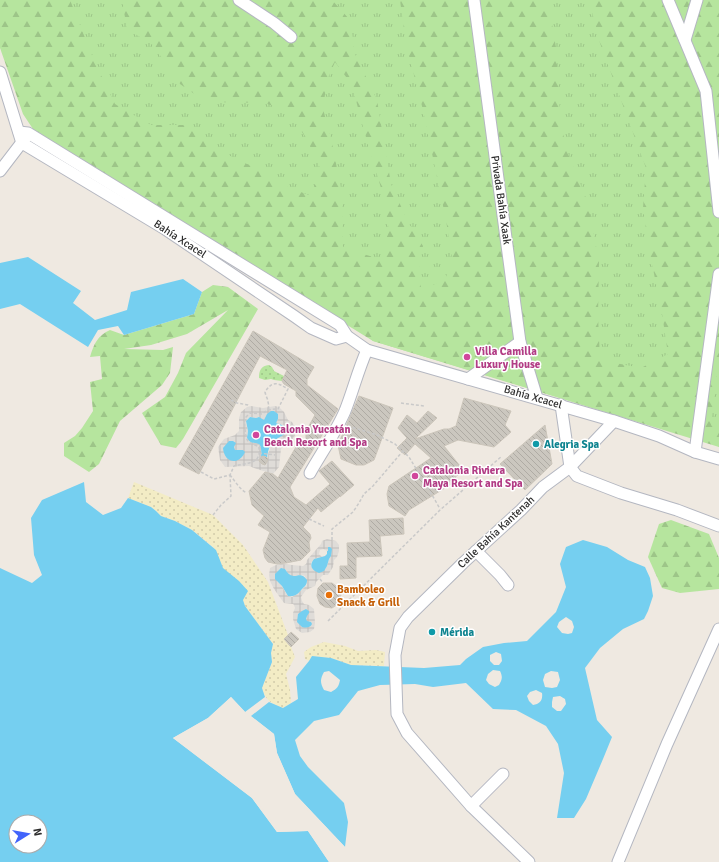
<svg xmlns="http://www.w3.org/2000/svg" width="719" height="862" font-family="Signika,sans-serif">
	<defs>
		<pattern id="grass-tufts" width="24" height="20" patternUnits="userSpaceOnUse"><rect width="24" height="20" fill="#b6e59e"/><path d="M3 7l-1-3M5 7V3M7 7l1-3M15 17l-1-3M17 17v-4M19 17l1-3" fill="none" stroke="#9dc588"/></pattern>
		<pattern id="forest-firs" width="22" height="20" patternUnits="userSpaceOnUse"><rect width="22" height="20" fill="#b6e59e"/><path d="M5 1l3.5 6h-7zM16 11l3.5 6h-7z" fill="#9dc588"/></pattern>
		<pattern id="sand-dots" width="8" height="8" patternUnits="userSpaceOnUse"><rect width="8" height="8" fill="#f3ecc5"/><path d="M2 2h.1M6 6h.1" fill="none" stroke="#d1cbaa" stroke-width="1.8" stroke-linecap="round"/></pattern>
		<pattern id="park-dots" width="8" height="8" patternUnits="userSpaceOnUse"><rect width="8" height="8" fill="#b6e59e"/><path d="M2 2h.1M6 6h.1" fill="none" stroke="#9dc588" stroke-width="1.8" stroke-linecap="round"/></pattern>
		<pattern id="plaza-grid" width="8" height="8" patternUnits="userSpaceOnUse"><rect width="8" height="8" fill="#dfdcd8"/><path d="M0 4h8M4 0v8" fill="none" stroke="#c0bdba"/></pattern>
		<pattern id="building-back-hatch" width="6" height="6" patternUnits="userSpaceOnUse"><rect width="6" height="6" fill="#cbc7bf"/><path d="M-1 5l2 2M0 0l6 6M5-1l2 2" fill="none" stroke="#afaba4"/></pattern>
	</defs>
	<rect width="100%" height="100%" fill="#efe9e1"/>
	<path fill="url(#grass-tufts)" d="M 38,0 L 606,0 L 719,292 L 719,447 L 607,367 L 594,408 L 373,341 L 131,137 Z"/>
	<g fill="url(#forest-firs)" fill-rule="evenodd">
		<path d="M 0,0 L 70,0 L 95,63 L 115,104 L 151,125 L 184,125 L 218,150 L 251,166 L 278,183 L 311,196 L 321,170 L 309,144 L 291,113 L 265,103 L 206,102 L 180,84 L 153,45 L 127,29 L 122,0 L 332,0 L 350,20 L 355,54 L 377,100 L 391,184 L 408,222 L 423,246 L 418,274 L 422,292 L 446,277 L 452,258 L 446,220 L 433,158 L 423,110 L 406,44 L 400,0 L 548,0 L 556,48 L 559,102 L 565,146 L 588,203 L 599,262 L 598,316 L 600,360 L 641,368 L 668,354 L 661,307 L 649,250 L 643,208 L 646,168 L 600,43 L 589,0 L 719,0 L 719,358 L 711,425 L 719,430 L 719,447 L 373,341 L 35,132 L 23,114 L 0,48 ZM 335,62 L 352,85 L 363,127 L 381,188 L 389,230 L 380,259 L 343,248 L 342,194 L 331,138 L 323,109 L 327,80 Z"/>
		<path d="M 213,285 L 228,287 L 258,309 L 183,439 L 176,448 L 161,445 L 142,413 L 165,397 L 178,373 L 186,353 L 228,310 L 187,334 L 151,345 L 124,349 L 163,350 L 173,347 L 170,373 L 162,385 L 120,421 L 99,464 L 89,472 L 64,456 L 64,443 L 75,436 L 82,428 L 93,411 L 90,382 L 102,379 L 100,356 L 90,357 C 94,344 97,336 110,330 L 124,335 L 194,314 L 202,292 Z"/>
		<path d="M 671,520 L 709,534 L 719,558 L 719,589 L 680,593 L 662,588 L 648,557 L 659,524 Z"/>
	</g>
	<g fill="url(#sand-dots)">
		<path d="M 134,482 L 213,515 L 243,545 L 268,582 L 288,635 L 284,639 L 291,647 L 295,657 L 286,674 L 290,690 L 291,703 L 283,708 C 270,702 267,702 262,688 L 272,662 L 271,653 L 273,644 L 245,606 L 243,600 L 227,572 L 223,568 L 213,547 L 192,530 L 175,521 L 161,516 L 156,511 L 151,507 L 128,498 Z"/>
		<path d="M 324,642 L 345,646 L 358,651 L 376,650 L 385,652 L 384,666 L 351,665 L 331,658 L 312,656 L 309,661 L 305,659 L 304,652 L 311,647 Z"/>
	</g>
	<path fill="url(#park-dots)" d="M 269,365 L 272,367 L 274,371 L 284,376 L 282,381 L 274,380 L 271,379 L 265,380 L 259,378 C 259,370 261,366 269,365 Z"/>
	<g fill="url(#plaza-grid)" fill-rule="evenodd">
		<path d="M 251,406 L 263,408 L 275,406 L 279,407 L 284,412 L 288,420 L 292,422 L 295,427 L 296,434 L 292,440 L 285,443 L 281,449 L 279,467 L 273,474 L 257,469 L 249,466 L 225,467 L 220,460 L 218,447 L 224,439 L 235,435 L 239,431 L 239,418 L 241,412 L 247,407 ZM 274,411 L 276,413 L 278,419 L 276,423 L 282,425 L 282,436 L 279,437 L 272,443 L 268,454 L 267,462 L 263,465 L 259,461 L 261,457 L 261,447 L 258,443 L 251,442 L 247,435 L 248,431 L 246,423 L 247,419 L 250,417 L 256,418 L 258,417 L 264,420 L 271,412 Z"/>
		<path d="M 327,539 L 336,541 L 339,545 L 339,551 L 337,557 L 334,560 L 333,567 L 328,575 L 323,575 L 316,582 L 315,586 L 306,590 L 301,597 L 302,601 L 304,604 L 309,605 L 314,609 L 315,623 L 314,629 L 310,632 L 302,633 L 296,629 L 293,619 L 293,613 L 295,608 L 294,605 L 293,604 L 284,603 L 274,589 L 270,581 L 269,575 L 270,568 L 276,565 L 281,564 L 303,566 L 306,564 L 307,560 L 321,544 L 322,541 ZM 328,547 L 331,556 L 329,559 L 327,566 L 315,571 L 311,566 L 311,563 L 314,559 L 322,557 L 319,554 L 320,550 L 324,549 L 327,551 L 328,551 ZM 285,569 L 288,574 L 293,577 L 302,575 L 305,576 L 307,585 L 297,594 L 292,597 L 288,596 L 281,585 L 277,581 Z"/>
	</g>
	<g fill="#75cff0" fill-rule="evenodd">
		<path d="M 28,257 L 81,291 L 73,303 L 95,320 L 127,310 L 131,292 L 183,279 L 202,292 L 194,314 L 124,335 L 118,326 L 98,330 L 88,347 L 20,304 L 0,309 L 0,263 Z"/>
		<path d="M 271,411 L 274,411 L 278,414 L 278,419 L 276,423 C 281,425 283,424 286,429 L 285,434 C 273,441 269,443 267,458 L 265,456 L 261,457 C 263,435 253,449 247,438 L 248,431 L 246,421 L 250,417 L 256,418 L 259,417 L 264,420 L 267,414 Z"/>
		<path d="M 229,441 L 233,441 L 236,443 L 234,447 L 235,450 L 243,450 L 245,452 C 239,466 224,463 223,448 Z"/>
		<path d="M 84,482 L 86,502 L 103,515 L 121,508 L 128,498 L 151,507 L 156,511 L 161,516 L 175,521 L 192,530 L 216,550 L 223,568 L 239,581 L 248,591 L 243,600 L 245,606 L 273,644 L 271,653 L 272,662 L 262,688 L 265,697 L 245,712 L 231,697 L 208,718 L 173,738 L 252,798 L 277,832 L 308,831 L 329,862 L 0,862 L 0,568 L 32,583 L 42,575 L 34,555 L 31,518 L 42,500 ZM 16,822 L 40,822 L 40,846 L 16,846 Z"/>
		<path d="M 583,540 L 607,547 L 628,560 L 645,567 L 650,578 L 653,596 L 648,611 L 644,619 L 623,629 L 600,648 L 585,668 L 597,720 L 612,737 L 603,759 L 586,799 L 574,818 L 557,818 L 564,773 L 558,744 L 546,726 L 516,710 L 493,709 L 466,683 L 433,687 L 415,684 L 380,685 L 358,691 L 339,715 L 314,721 L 295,740 L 300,756 L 308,767 L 344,803 L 348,822 L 345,847 L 295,794 L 277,753 L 274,734 L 251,716 L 269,702 L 283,708 L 298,699 L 296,677 L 309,661 L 312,656 L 331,658 L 351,665 L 424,668 L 460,665 L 466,659 L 483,647 L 504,643 L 527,641 L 556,612 L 566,587 L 560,564 L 566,547 ZM 566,617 L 572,621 L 574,627 L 572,633 L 568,634 L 562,633 L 557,627 L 559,622 ZM 496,652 L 501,654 L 502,661 L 499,665 L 494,665 L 490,661 L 490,655 ZM 493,670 L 500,671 C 503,677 502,680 499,685 L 495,687 L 489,684 L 486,680 L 488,674 ZM 329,671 L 340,680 C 339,686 337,689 331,692 L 324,690 C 320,683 320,679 324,672 ZM 551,671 L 558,672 L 560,680 L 557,687 L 552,688 L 545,687 L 543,680 L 545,674 ZM 536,690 L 542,693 C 543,700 540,704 533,705 L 529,701 L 527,696 L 530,692 ZM 560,696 L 565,699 L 566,704 L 561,711 L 557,711 L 552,707 L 552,702 L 553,697 Z"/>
		<path d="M 328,547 L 330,547 L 332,549 L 331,556 L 329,559 L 327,566 L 324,571 L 319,573 C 311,570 309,565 314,559 L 325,556 L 327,554 L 327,551 L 328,551 Z"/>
		<path d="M 281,568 L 285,569 C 294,584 299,568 307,580 C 307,585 305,586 302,589 C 298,594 295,597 288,596 L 282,586 L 275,579 L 275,574 Z"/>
		<path d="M 306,609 L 309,611 L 309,613 L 307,616 L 306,619 L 307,621 L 311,622 L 312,624 C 310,628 306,628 302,627 L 297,622 L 298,614 L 302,611 Z"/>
	</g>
	<g fill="#efe9e1">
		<path d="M 231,697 L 247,714 L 244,714 L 231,700 L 209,720 L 176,738 L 254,797 L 278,830 L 309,829 L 331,862 L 329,862 L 308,831 L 277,832 L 252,798 L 173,738 L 208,718 Z"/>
		<path d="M 249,715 L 274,734 L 277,753 L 295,794 L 345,847 L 345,849 L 294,796 L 275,753 L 272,735 L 249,718 Z"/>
	</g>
	<g fill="url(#building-back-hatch)" stroke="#cbc5ba">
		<path d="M 253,331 L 314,367 L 307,379 L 307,385 L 338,409 L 290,487 L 294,497 L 306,505 L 330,484 L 319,471 L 332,461 L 354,485 L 340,497 L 340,496 L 321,512 L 318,508 L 303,527 L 310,534 L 311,538 L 309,542 L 310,551 L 301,560 L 286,563 L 277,564 L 268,562 L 265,558 L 263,550 L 270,532 L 258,525 L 264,516 L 252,505 L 249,491 L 265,472 L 273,474 L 278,478 L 300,440 L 306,442 L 306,431 L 315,415 L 296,396 L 296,391 L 284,384 L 282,381 L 287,370 L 260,356 L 199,474 L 179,464 Z"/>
		<path d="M 359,396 L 393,408 L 374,460 L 364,465 L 356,465 L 341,459 L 338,445 Z"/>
		<path d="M 464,398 L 511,411 L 505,425 L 511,432 L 494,447 L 458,440 L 444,446 L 464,471 L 455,477 L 458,480 L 409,510 L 405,516 L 389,506 L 387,494 L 389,486 L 431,458 L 415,444 L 405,455 L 397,448 L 407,438 L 398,428 L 407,415 L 417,423 L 428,411 L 437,418 L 415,439 L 444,429 L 449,429 L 456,426 Z"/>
		<path d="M 545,425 L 552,464 L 525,490 L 500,464 Z"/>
		<path d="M 263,456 L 266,457 L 268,459 L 267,462 L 265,465 L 262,464 L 259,461 L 261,457 Z"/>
		<path d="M 403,518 L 404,534 L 380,536 L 382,556 L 356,557 L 356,578 L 340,579 L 340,566 L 348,566 L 347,543 L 370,542 L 369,520 Z"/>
		<path d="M 323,583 L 332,583 L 340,589 L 341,595 L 338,604 L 332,608 L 325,607 L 320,604 L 317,596 L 318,588 Z"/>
		<path d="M 291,632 L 299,639 L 291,647 L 284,639 Z"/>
	</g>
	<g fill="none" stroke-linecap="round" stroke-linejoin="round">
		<g stroke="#b4b7c1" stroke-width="13">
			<g id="minor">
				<path d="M 239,0 L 274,23 L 291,37"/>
				<path d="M 474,0 L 520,342 L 537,398"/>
				<path d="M 668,0 L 706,91 L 719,212"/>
				<path d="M 685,40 L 697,0"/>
				<path d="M 0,72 L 22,143 L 165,229 L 294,316 L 311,328 L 336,339 L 347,336"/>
				<path d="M 19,132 L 28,133 L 340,325 L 347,336 L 367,350 L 614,421 L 659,436 L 695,452 L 719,459"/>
				<path d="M 0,171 L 26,137"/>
				<path d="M 468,379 L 520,342"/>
				<path d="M 561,405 L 570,467 L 577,476 L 621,493 L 677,510 L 719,526"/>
				<path d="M 695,452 L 719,274"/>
				<path d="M 310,473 C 322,452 336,432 345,411 C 353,391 358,370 367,350"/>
				<path d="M 476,551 L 500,575 L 508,585"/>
				<path d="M 471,806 L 503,774"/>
				<path d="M 529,862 L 471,806 L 407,733 L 397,714 L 395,655 L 400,628 L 408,617 L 463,563 L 521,510 L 543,487 L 570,467 L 614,421"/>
				<path d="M 618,862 L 667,744 L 719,629"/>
			</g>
		</g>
		<g stroke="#c9c9c9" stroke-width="1.5" stroke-dasharray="3 2" stroke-linecap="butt">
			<path d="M 231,400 L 237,403 L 248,405 L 249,406"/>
			<path d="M 401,403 L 424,406"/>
			<path d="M 348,426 L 377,435 L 395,444 L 409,457 L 435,500 L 440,509"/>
			<path d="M 259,453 L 275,455"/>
			<path d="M 201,472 L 214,479 L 230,475 L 234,466 C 241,464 255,464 258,457 C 260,454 259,450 259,447 C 256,445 250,444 248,441 C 245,438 244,422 245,418 C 246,417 249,414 250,413 L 262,414 C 267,410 271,409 278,409 L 288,389 C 277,382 272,381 265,392 C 266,397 268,399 268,402 C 269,405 268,407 269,409"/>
			<path d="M 230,475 C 235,481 240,490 247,493"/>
			<path d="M 213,515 L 221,505 L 231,496 L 230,475"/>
			<path d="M 309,519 L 324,526"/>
			<path d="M 332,540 L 332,529 L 353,512 L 359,503 L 364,494 L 373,486 L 402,452"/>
			<path d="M 320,579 L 323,583"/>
			<path d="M 328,621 L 440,510 L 502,456"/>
		</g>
		<use href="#minor" stroke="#fff" stroke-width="11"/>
	</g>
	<g fill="#d1479c" stroke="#fff" stroke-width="1.5">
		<circle cx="467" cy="357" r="4"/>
		<circle cx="256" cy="435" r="4"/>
		<circle cx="415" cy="476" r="4"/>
	</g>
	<g fill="#0f9aa8" stroke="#fff" stroke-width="1.5">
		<circle cx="536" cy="444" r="4"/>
		<circle cx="432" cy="632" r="4"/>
	</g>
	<circle fill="#e8710a" stroke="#fff" stroke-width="1.5" cx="329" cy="595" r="4"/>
	<g text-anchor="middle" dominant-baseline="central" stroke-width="3" stroke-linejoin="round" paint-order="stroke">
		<g font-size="11" fill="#2e2e2e" stroke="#fff">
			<text transform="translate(501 200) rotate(82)">Privada Bahía Xaak</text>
			<text transform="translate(180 239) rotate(33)">Bahía Xcacel</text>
			<text transform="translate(533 397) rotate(16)">Bahía Xcacel</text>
			<text transform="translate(496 532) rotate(-43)">Calle Bahía Kantenah</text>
		</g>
		<g font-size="11" font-weight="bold" fill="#b23c85" stroke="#fff" text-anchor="start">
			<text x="475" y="351">Villa Camilla<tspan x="475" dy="13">Luxury House</tspan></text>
			<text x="264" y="429">Catalonia Yucatán<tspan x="264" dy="13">Beach Resort and Spa</tspan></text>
			<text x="423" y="470">Catalonia Riviera<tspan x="423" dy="13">Maya Resort and Spa</tspan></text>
		</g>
		<g font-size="11" font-weight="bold" fill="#0d838f" stroke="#fff" text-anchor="start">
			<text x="544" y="444">Alegria Spa</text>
			<text x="440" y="632">Mérida</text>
		</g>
		<g font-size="11" font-weight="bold" fill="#c56008" stroke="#fff" text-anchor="start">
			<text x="337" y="589">Bamboleo<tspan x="337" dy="13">Snack &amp; Grill</tspan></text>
		</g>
	</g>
	<g transform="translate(28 834) rotate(79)"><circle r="19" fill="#ffffff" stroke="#ababab"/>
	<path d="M0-3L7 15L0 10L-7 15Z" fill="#4264fb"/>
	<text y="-6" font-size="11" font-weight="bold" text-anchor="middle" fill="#2e2e2e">N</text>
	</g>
</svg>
